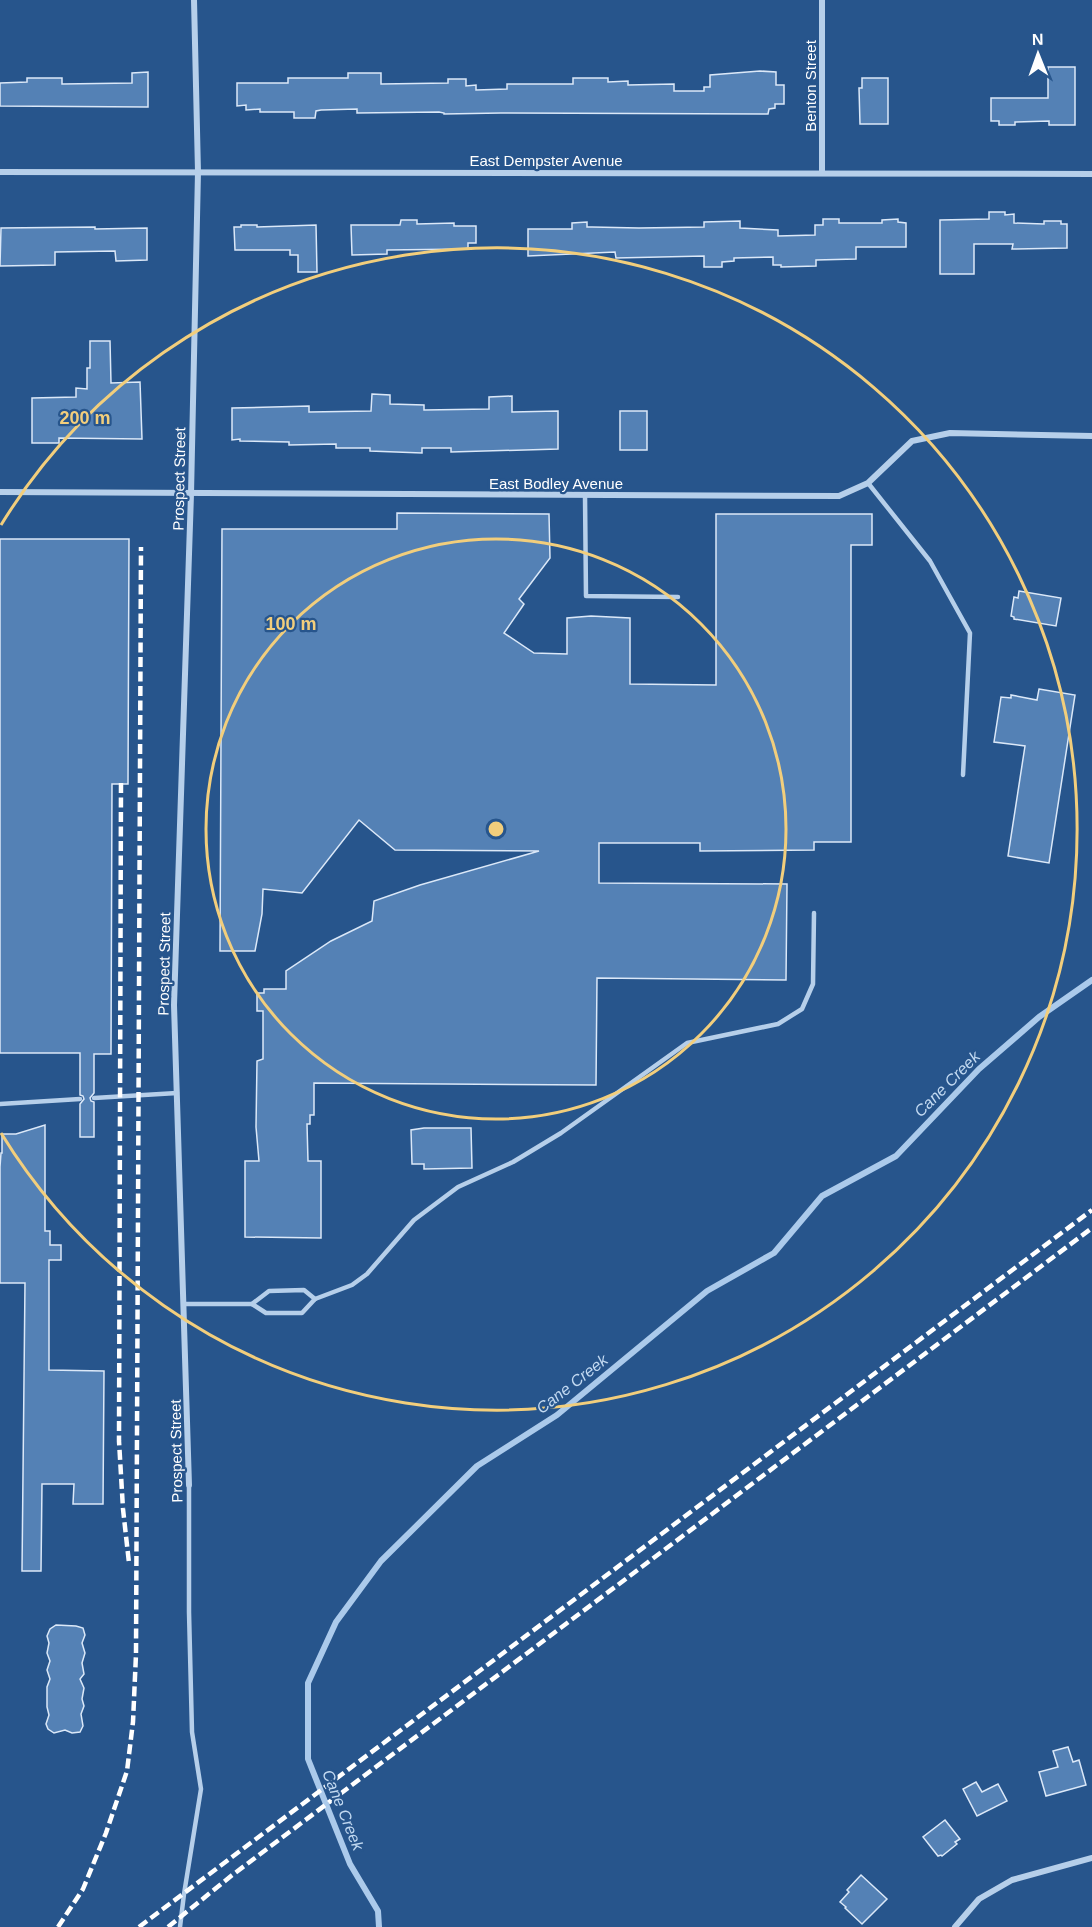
<svg xmlns="http://www.w3.org/2000/svg" width="1092" height="1927" font-family="Arial,sans-serif">
	<rect width="100%" height="100%" fill="#27558c"/>
	<g fill="none" stroke-linecap="round" stroke-linejoin="round">
		<path stroke="#abcaeb" stroke-width="6" d="M 379,1927 L 378,1911 L 350,1864 L 308,1759 L 308,1683 L 336,1622 L 381,1561 L 477,1466 L 557,1415 L 707,1291 L 774,1253 L 822,1196 L 896,1156 L 979,1069 L 1039,1017 L 1092,980"/>
	</g>
	<g fill="#5481b5" stroke="#dbe8f8" stroke-width="1.5">
		<path d="M 1048,67 L 1075,67 L 1075,125 L 1049,125 L 1049,121 L 1015,122 L 1015,125 L 999,125 L 999,121 L 991,121 L 991,98 L 1048,98 Z"/>
		<path d="M 760,71 L 776,72 L 776,85 L 784,85 L 784,104 L 775,104 L 775,108 L 769,109 L 768,114 L 501,113 L 444,114 L 444,113 L 439,112 L 357,113 L 357,109 L 321,110 L 316,111 L 315,118 L 294,118 L 294,112 L 260,112 L 260,109 L 246,110 L 246,105 L 237,106 L 237,83 L 288,83 L 288,78 L 348,78 L 348,73 L 381,73 L 381,84 L 448,83 L 448,79 L 466,79 L 466,86 L 476,85 L 476,90 L 507,89 L 507,84 L 573,84 L 573,78 L 608,78 L 608,82 L 628,81 L 628,85 L 674,84 L 674,91 L 704,91 L 704,87 L 710,87 L 710,75 Z"/>
		<path d="M 148,72 L 148,107 L 0,106 L 0,83 L 27,82 L 27,78 L 62,78 L 62,84 L 132,83 L 132,73 Z"/>
		<path d="M 862,78 L 888,78 L 888,124 L 860,124 L 859,88 L 862,88 Z"/>
		<path d="M 989,212 L 1005,212 L 1005,215 L 1014,214 L 1014,223 L 1044,224 L 1044,221 L 1061,221 L 1061,224 L 1067,224 L 1067,248 L 1012,249 L 1013,244 L 974,244 L 974,274 L 940,274 L 940,220 L 989,219 Z"/>
		<path d="M 823,219 L 839,219 L 839,223 L 882,223 L 882,220 L 898,219 L 898,222 L 906,223 L 906,247 L 856,247 L 856,259 L 816,260 L 816,266 L 781,267 L 781,265 L 773,265 L 773,257 L 734,258 L 734,261 L 722,262 L 722,267 L 704,267 L 704,256 L 616,258 L 615,252 L 528,256 L 528,229 L 572,229 L 572,223 L 587,222 L 587,227 L 592,227 L 639,228 L 704,227 L 704,222 L 740,221 L 740,228 L 778,230 L 778,236 L 815,235 L 815,225 L 823,225 Z"/>
		<path d="M 401,220 L 417,220 L 417,224 L 454,223 L 454,226 L 476,226 L 476,243 L 468,243 L 468,248 L 466,249 L 387,250 L 387,254 L 352,255 L 351,225 L 400,225 Z"/>
		<path d="M 241,225 L 257,225 L 257,227 L 316,225 L 317,272 L 298,272 L 298,255 L 290,255 L 290,250 L 235,250 L 234,227 L 241,227 Z"/>
		<path d="M 95,227 L 95,229 L 147,228 L 147,260 L 116,261 L 115,251 L 55,252 L 55,265 L 0,266 L 1,228 Z"/>
		<path d="M 90,341 L 110,341 L 111,383 L 140,382 L 142,439 L 59,438 L 59,443 L 32,443 L 32,398 L 76,397 L 76,388 L 87,389 L 87,368 L 90,368 Z"/>
		<path d="M 372,394 L 390,395 L 390,404 L 424,405 L 424,410 L 489,409 L 489,397 L 512,396 L 512,412 L 558,411 L 558,449 L 451,452 L 451,448 L 422,448 L 422,453 L 370,451 L 370,448 L 336,448 L 336,444 L 289,445 L 289,442 L 240,441 L 240,439 L 232,440 L 232,408 L 309,406 L 309,412 L 371,411 Z"/>
		<rect x="620" y="411" width="27" height="39"/>
		<path d="M 397,513 L 549,514 L 550,558 L 519,599 L 524,604 L 522,607 L 504,633 L 534,653 L 567,654 L 567,618 L 591,616 L 630,618 L 630,684 L 716,685 L 716,514 L 872,514 L 872,545 L 851,545 L 851,842 L 814,842 L 814,850 L 700,851 L 700,843 L 599,843 L 599,883 L 787,884 L 786,980 L 597,978 L 596,1085 L 314,1083 L 314,1115 L 310,1115 L 310,1124 L 307,1124 L 308,1161 L 321,1161 L 321,1238 L 245,1237 L 245,1161 L 259,1161 L 256,1127 L 257,1061 L 263,1059 L 263,1011 L 257,1011 L 257,993 L 264,993 L 264,989 L 286,989 L 286,971 L 331,941 L 372,921 L 374,901 L 420,885 L 539,851 L 395,850 L 359,820 L 302,893 L 263,889 L 262,914 L 255,951 L 220,951 L 222,529 L 397,529 Z"/>
		<path d="M 0,539 L 129,539 L 128,784 L 112,784 L 111,1054 L 94,1054 L 94,1093 L 90,1098 L 91,1101 L 94,1102 L 94,1137 L 80,1137 L 80,1104 L 84,1099 L 83,1096 L 80,1095 L 80,1053 L 0,1053 Z"/>
		<path d="M 1019,591 L 1061,598 L 1056,626 L 1014,619 L 1014,617 L 1011,616 L 1014,597 L 1018,598 Z"/>
		<path d="M 1039,689 L 1075,695 L 1049,863 L 1008,856 L 1025,746 L 994,742 L 1001,697 L 1011,698 L 1011,695 L 1037,700 Z"/>
		<path d="M 45,1125 L 45,1231 L 50,1231 L 50,1245 L 61,1245 L 61,1260 L 49,1260 L 49,1370 L 104,1371 L 103,1504 L 73,1504 L 74,1484 L 42,1484 L 41,1571 L 22,1571 L 25,1283 L 0,1283 L 0,1167 L 1,1153 L 2,1153 L 2,1134 L 16,1134 Z"/>
		<path d="M 424,1128 L 471,1128 L 472,1168 L 424,1169 L 424,1164 L 412,1164 L 411,1130 Z"/>
		<path d="M 56,1625 L 76,1626 L 83,1628 L 85,1635 L 82,1643 L 85,1653 L 82,1663 L 84,1674 L 80,1679 L 84,1688 L 82,1699 L 84,1706 L 81,1714 L 83,1726 L 80,1732 L 72,1733 L 65,1730 L 54,1733 L 48,1729 L 46,1724 L 49,1715 L 47,1707 L 47,1687 L 50,1679 L 47,1670 L 50,1661 L 47,1653 L 49,1643 L 47,1636 L 50,1629 Z"/>
		<path d="M 1068,1747 L 1073,1762 L 1079,1760 L 1086,1785 L 1046,1796 L 1039,1772 L 1058,1767 L 1053,1751 Z"/>
		<path d="M 976,1782 L 982,1792 L 998,1784 L 1007,1801 L 977,1816 L 963,1789 Z"/>
		<path d="M 945,1820 L 960,1839 L 955,1842 L 957,1844 L 942,1856 L 941,1855 L 938,1856 L 923,1837 Z"/>
		<path d="M 861,1875 L 887,1899 L 862,1924 L 845,1908 L 846,1907 L 840,1902 L 849,1892 L 847,1890 Z"/>
	</g>
	<g fill="none" stroke-linecap="round" stroke-linejoin="round">
		<g stroke="#b6cfea" stroke-width="4.5">
			<path d="M 868,483 L 930,561 L 970,633 L 963,775"/>
			<path d="M 585,495 L 586,596 L 678,597"/>
			<path d="M 94,1098 L 177,1093"/>
			<path d="M 0,1104 L 80,1099"/>
			<path d="M 184,1304 L 252,1304 L 266,1313 L 302,1313 L 315,1299 L 352,1285 L 367,1274 L 414,1220 L 458,1187 L 513,1162 L 561,1133 L 687,1043 L 778,1024 L 802,1009 L 813,984 L 814,913"/>
			<path d="M 252,1304 L 269,1291 L 304,1290 L 315,1299"/>
			<path d="M 180,1927 L 184,1894 L 201,1789 L 192,1732 L 189,1612 L 189,1485"/>
		</g>
		<g stroke="#b6cfea" stroke-width="6">
			<path d="M 0,172 L 1092,174"/>
			<path d="M 822,172 L 822,0"/>
			<path d="M 0,492 L 839,496 L 868,483 L 912,441 L 950,433 L 1092,436"/>
			<path d="M 189,1485 L 174,1005 L 191,494 L 198,172 L 194,0"/>
			<path d="M 955,1927 L 979,1899 L 1012,1880 L 1092,1858"/>
		</g>
		<g stroke="#fff" stroke-width="4.5" stroke-dasharray="10 4.5" stroke-linecap="butt">
			<path d="M 121,783 L 119,1441 L 123,1509 L 129,1563"/>
			<path d="M 58,1927 L 83,1889 L 106,1833 L 127,1771 L 133,1722 L 136,1654 L 141,547"/>
			<path d="M 139,1927 L 1092,1210"/>
			<path d="M 168,1927 L 231,1876 L 1092,1228"/>
		</g>
	</g>
	<g fill="none" stroke="#f2ce7c" stroke-width="3">
		<circle cx="496" cy="829" r="290"/>
		<path d="M1 525A581 581 0 1 1 1 1133"/>
	</g>
	<g text-anchor="middle" dominant-baseline="central" stroke-width="4.5" stroke-linejoin="round" paint-order="stroke">
		<g font-size="15" fill="#fff" stroke="#27558c">
			<text transform="translate(810 86) rotate(-90)">Benton Street</text>
			<text x="546" y="160">East Dempster Avenue</text>
			<text transform="translate(179 479) rotate(-89)">Prospect Street</text>
			<text x="556" y="483">East Bodley Avenue</text>
			<text transform="translate(164 964) rotate(-89)">Prospect Street</text>
			<text transform="translate(176 1451) rotate(-91)">Prospect Street</text>
		</g>
		<g font-size="16" font-style="italic" fill="#c2d9f1" stroke="#27558c">
			<text transform="translate(947 1084) rotate(-45)">Cane Creek</text>
			<text transform="translate(572 1384) rotate(-38)">Cane Creek</text>
			<text transform="translate(343 1810) rotate(68)">Cane Creek</text>
		</g>
	</g>
	<circle cx="496" cy="829" r="9" fill="#f2ce7c" stroke="#27558c" stroke-width="3"/>
	<g font-size="18" text-anchor="middle" font-weight="bold" fill="#f2ce7c" stroke="#27558c" stroke-width="4.5" stroke-linejoin="round" paint-order="stroke">
		<text x="85" y="424">200 m</text>
		<text x="291" y="630">100 m</text>
	</g>
	<g transform="translate(1038 54) rotate(359)" stroke="#27558c" stroke-width="4.5" paint-order="stroke">
	<path d="M0-4.5L10 22L0 15L-10 22Z" fill="#ffffff"/>
	<text y="-9" font-size="16" font-weight="bold" text-anchor="middle" fill="#ffffff">N</text>
	</g>
</svg>
